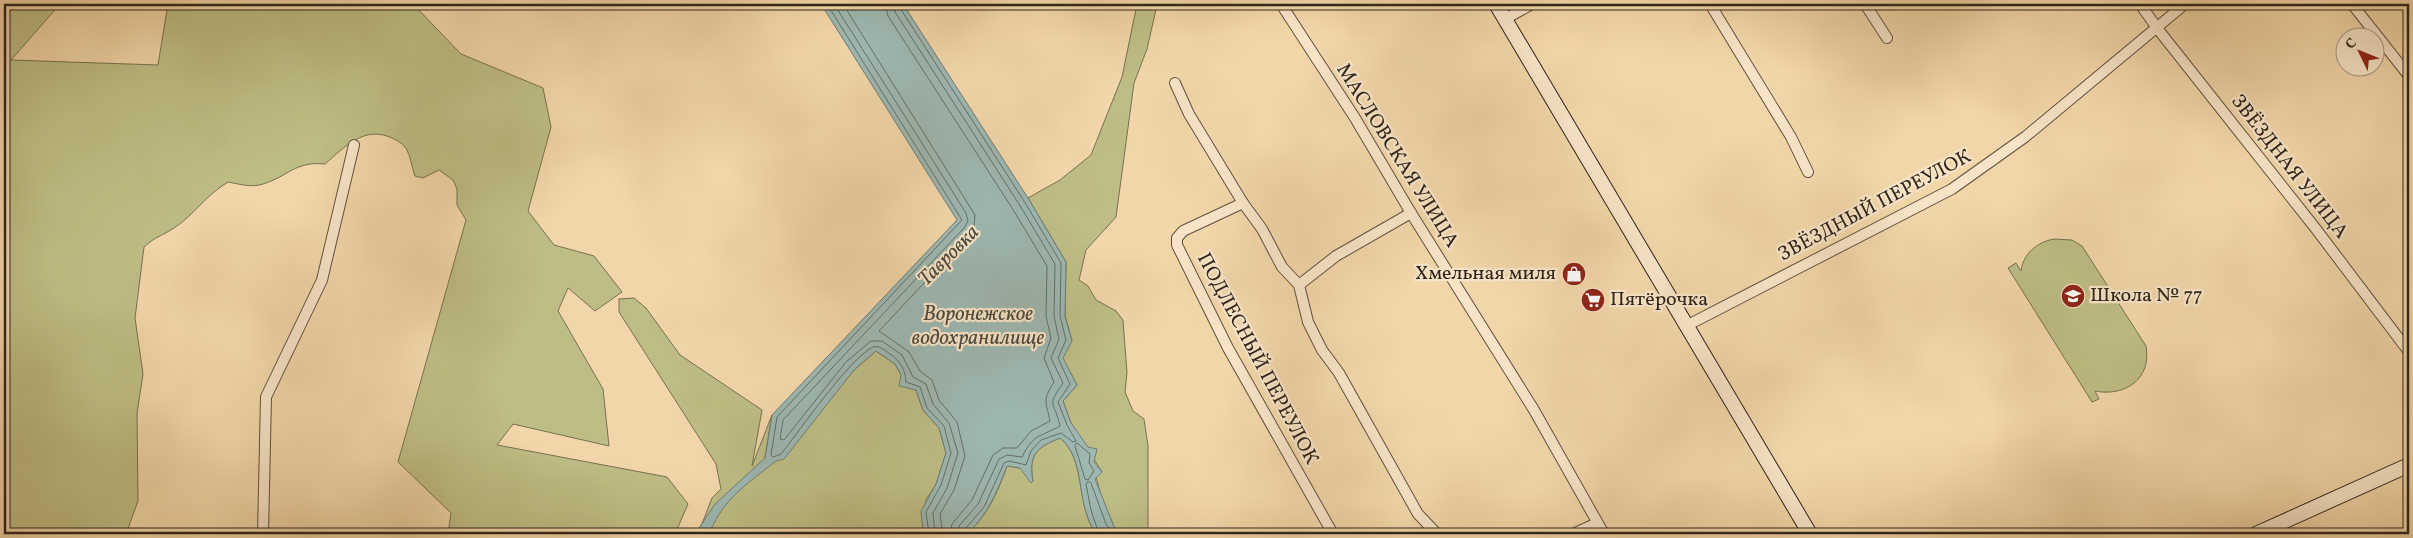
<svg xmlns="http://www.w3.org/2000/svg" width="2413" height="538" font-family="Vollkorn,serif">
	<rect width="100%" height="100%" fill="#f2d6a9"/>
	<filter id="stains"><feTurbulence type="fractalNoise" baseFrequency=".004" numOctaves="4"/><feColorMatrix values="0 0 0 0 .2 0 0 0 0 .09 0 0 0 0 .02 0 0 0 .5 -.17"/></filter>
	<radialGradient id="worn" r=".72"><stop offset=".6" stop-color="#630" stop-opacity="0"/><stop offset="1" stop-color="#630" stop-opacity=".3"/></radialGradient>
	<g fill="#bebd85" stroke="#777150">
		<path d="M 4,4 L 60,4 L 11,60 L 158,65 L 168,4 L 413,4 L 461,54 L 543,88 L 551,127 L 528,211 L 554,245 L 594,256 L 622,292 L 595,311 L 568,288 L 558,311 L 603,389 L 609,446 L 513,424 L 497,445 L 667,477 L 688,504 L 675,534 L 448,534 L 451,513 L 398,462 L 466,220 L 457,205 L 457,189 L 453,180 L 439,170 L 423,178 L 415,176 C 412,168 411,158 407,150 C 404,144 398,141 392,138 C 364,125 345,147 325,164 C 295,161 289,176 263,184 C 252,188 239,184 228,182 C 206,195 193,216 174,228 C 162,236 156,236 144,247 L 135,318 L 143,374 L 137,413 L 138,501 L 126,534 L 4,534 Z"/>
		<path d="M 1137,4 L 1157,5 L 1147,49 L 1134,83 L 1116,217 L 1086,250 L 1079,280 L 1088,286 L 1096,300 L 1116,311 L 1123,320 L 1127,373 L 1125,392 L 1133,411 L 1144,419 L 1148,446 L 1148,534 L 1117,534 L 1102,499 L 1096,477 L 1102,472 L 1071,423 L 1063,401 L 1077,385 L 1062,357 L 1072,340 L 1065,316 L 1066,262 L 1028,198 L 1060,180 L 1091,155 L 1122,77 Z"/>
		<path d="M 2054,239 L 2072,240 L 2082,246 L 2146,346 C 2152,379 2125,397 2095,391 L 2099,399 L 2092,402 L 2008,268 L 2016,263 L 2021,271 C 2023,254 2037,242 2054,239 Z"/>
		<path d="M 634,298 L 646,308 L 680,355 L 762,410 L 752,466 L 772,415 L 764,463 L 854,370 L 876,351 L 895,364 L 901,375 L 916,390 L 923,410 L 939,428 L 946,453 L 936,484 L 926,500 L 923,531 L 926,534 L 698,534 L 712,498 L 721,489 L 716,464 L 619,312 L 619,299 Z"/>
		<path d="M 1060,438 C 1082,457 1078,487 1086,512 C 1088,520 1092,527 1095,534 L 967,534 C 987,516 998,492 1007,466 L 1020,468 L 1033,481 C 1028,455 1037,447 1060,438 Z"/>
	</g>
	<path fill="#9db7b1" stroke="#717d75" d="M 821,4 L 903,4 L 1028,198 L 1066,262 L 1065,316 L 1072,341 L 1063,358 L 1077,385 L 1063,401 L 1071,423 L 1088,447 L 1097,449 L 1094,462 L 1102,472 L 1095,479 L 1117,534 L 1095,534 C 1092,527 1088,520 1086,512 C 1078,487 1082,456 1060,438 C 1037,447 1028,455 1033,481 L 1031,483 L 1020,468 L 1007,466 C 997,492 987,516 967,534 L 926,534 L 923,531 L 921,511 L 936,484 L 946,453 L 939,428 L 923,410 L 916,390 L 899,386 L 901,375 L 895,364 L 876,351 L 854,370 L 784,459 L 776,461 C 747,484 723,499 709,534 L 695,534 L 715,504 L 765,458 L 772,415 L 957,220 Z"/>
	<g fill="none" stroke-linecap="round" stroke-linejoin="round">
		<g stroke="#666e66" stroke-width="1">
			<path d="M 827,4 L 962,220 L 777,417 L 771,455 L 773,457 L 781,454 C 800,430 849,359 873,347 C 879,345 886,351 890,354 C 901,362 905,369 906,382 L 920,387 L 927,408 L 944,426 L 951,453 L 941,485 L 926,512 L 929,534"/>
			<path d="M 834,4 L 966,213 L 968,221 L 964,228 L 783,420 L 780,439 L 784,440 L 846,362 L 871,341 L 882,341 L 902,355 L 913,377 L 926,384 L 933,404 L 949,423 L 958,453 L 947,488 L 933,513 L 935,534"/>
			<path d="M 843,4 L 975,215 L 974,225 L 971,233 L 879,331 L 909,352 L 920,371 L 932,380 L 939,400 L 957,422 L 965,456 L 954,490 L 940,514 L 943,534"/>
			<path d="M 885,4 L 888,16 L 1012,208 L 1047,266 L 1046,316 L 1051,338 L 1044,358 L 1054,382 C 1042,401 1046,401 1050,421 L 1031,431 L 1017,448 L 1003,448 L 993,455 L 972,500 L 952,524 L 950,534"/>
			<path d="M 893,4 L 895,12 L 1019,204 L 1055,264 L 1054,316 L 1059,339 L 1051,358 L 1063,383 C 1046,408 1054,399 1060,426 C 1040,437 1033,434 1022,457 L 1007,455 L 999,459 L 978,504 L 959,526 L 958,534"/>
			<path d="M 899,4 L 900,8 L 1024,201 L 1061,263 L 1060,316 L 1066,340 L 1058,358 L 1070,384 L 1058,402 L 1067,425 L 1076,441 L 1073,442 L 1061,433 L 1041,440 L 1031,451 L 1026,465 L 1009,461 L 1004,463 L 984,507 L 965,529 L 964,534"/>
			<path d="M 1077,443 L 1090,454 L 1089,463 L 1094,471 L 1088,480 L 1085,479 L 1075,446 Z"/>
			<path d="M 1099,534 L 1091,510 L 1086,484 L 1088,481 L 1091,483 L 1106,524 L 1113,534"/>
		</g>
		<g stroke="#60513e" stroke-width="12">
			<g id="minor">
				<path d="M 1281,4 L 1355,118 L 1411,213 L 1534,410 L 1604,534"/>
				<path d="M 1710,4 L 1791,137 L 1808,172"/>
				<path d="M 1865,4 L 1887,38"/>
				<path d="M 2140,4 L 2157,28 L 2316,229 L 2409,352"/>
				<path d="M 2352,4 L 2409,76"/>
				<path d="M 1505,19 L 1532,4"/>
				<path d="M 1175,83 L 1189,114 L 1243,203 L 1262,229 L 1282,267 L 1299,285 L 1308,322 L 1322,350 L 1339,373 L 1418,514 L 1437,534"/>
				<path d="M 1243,203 L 1183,231 L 1177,238 L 1177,245 L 1228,348 L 1333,534"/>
				<path d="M 1299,285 L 1336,256 L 1411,213"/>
				<path d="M 1686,326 L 1952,189 L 2025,137 L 2185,4"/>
				<path d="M 263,534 L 266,397 L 322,280 L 354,145"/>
				<path d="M 1573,534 L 1597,523"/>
			</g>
		</g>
		<g stroke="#30251a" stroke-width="16">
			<g id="secondary">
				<path d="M 1496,4 L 1810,534"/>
				<path d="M 2256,534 L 2409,465"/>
			</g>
		</g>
		<use href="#minor" stroke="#f7e4c7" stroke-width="10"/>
		<use href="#secondary" stroke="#f7e4c7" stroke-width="14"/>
	</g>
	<defs>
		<g id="shop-disc" transform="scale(1.25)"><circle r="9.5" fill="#8f2418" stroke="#f7e4c7"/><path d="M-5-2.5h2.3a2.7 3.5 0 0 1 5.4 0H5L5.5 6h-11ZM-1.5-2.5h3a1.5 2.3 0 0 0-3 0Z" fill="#fff"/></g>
		<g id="school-disc" transform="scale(1.25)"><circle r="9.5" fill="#8f2418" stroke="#f7e4c7"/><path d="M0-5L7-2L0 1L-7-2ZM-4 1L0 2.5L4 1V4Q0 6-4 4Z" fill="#fff"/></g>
		<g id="supermarket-disc" transform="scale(1.25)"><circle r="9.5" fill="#8f2418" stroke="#f7e4c7"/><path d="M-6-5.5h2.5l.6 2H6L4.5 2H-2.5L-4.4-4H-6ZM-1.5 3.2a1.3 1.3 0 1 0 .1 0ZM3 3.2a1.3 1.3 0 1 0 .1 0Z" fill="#fff"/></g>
	</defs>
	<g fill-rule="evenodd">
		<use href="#shop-disc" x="1574" y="274"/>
		<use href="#school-disc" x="2073" y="296"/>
		<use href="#supermarket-disc" x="1593" y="300"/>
	</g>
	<g text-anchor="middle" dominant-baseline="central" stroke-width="4.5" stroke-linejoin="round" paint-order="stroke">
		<g font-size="20" fill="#30251a" stroke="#f7e4c7">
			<text transform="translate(1397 156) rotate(58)">МАСЛОВСКАЯ УЛИЦА</text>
			<text transform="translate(2289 167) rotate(52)">ЗВЁЗДНАЯ УЛИЦА</text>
			<text transform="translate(1875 206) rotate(-28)">ЗВЁЗДНЫЙ ПЕРЕУЛОК</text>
			<text transform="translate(1257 359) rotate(62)">ПОДЛЕСНЫЙ ПЕРЕУЛОК</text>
		</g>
		<g font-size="20" fill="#30251a" stroke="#f7e4c7" text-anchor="start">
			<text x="1556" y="274" text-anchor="end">Хмельная миля</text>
			<text x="2090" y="296">Школа № 77</text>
			<text x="1610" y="300">Пятёрочка</text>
		</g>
		<g font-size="21" font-style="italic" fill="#4b4a40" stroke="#f7e4c7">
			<text transform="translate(949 256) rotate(-45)">Тавровка</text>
			<text x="978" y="314">Воронежское<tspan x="978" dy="24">водохранилище</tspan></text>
		</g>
	</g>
	<rect width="2413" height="538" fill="none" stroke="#f2d6a9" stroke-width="20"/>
	<rect x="5" y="5" width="2403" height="528" fill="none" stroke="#30251a" stroke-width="2.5"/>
	<rect x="10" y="10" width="2393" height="518" fill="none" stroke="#30251a"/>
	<g transform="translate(2360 52) rotate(313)"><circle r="24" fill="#f7e4c7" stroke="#a79882"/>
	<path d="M0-4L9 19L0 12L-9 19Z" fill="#8f2418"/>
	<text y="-8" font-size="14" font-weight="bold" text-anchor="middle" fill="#30251a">С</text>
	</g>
	<rect width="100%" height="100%" filter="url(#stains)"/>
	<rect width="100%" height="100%" fill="url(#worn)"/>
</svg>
